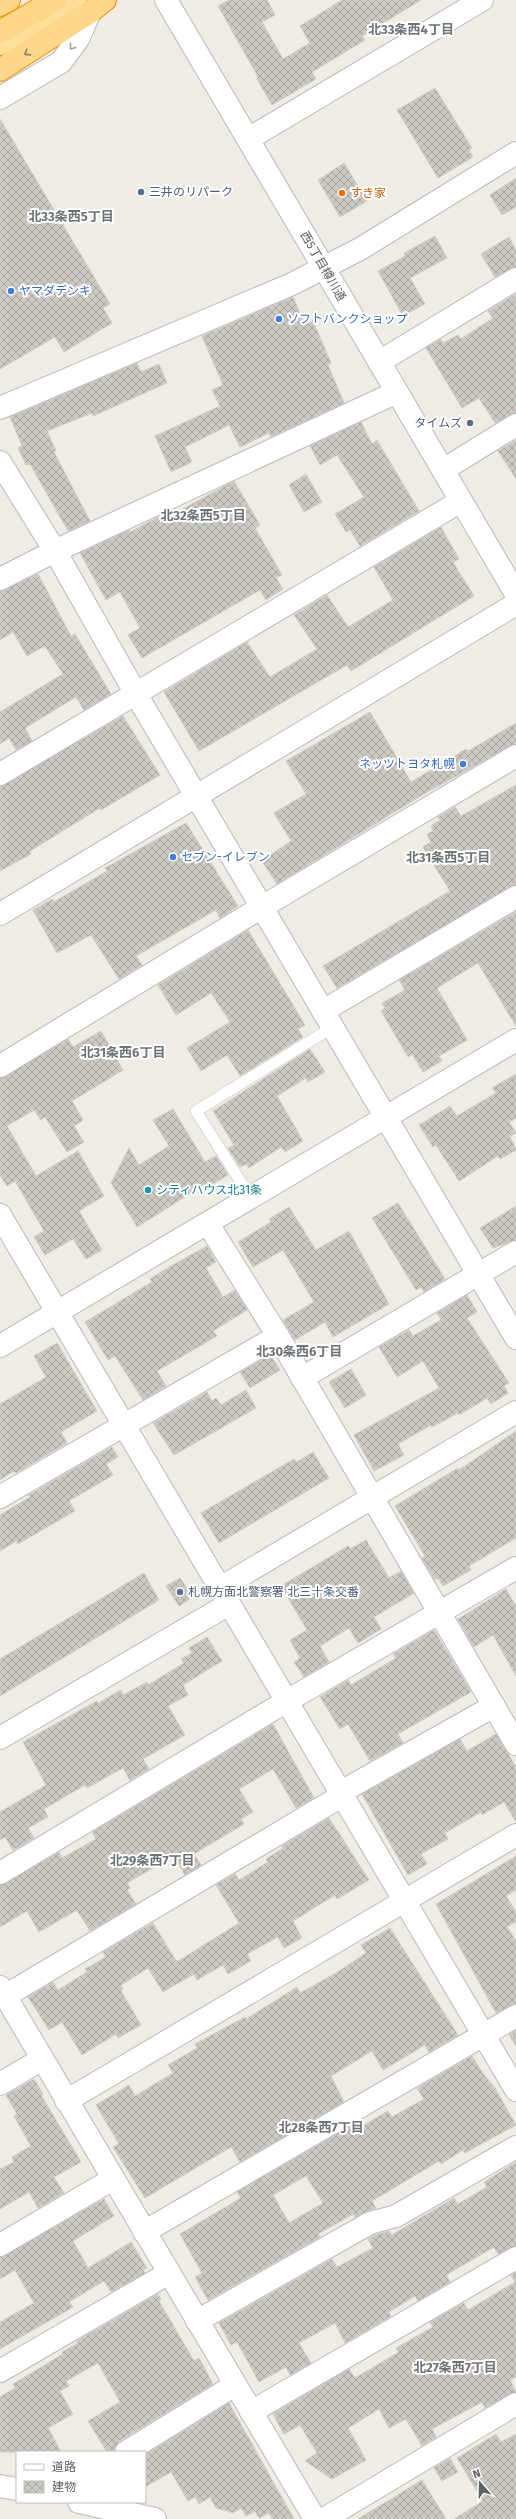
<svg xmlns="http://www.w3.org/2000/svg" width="516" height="2519" font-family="'Fira Sans','Noto Sans JP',sans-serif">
	<defs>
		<pattern id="building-cross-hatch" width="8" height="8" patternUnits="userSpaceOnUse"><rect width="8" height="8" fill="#ccc9c3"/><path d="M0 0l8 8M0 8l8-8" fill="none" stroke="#a9a7a2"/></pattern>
	</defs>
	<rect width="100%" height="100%" fill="#efece4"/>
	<g fill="url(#building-cross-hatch)" stroke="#d4cdc2" fill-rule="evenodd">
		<path d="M 229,0 L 267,0 L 275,15 L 262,22 L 283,59 L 310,43 L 300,26 L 342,0 L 421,0 L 362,36 L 365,40 L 312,72 L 316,79 L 272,105 L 257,79 L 257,75 L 218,6 Z"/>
		<path d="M 435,88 L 472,148 L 469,150 L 473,157 L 438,178 L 397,110 Z"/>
		<path d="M 0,119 L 110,304 L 103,308 L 112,323 L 64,352 L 55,337 L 0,369 Z"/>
		<path d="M 344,163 L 367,201 L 340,217 L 318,180 Z"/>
		<path d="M 516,178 L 516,207 L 502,215 L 490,195 Z"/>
		<path d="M 435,236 L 447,258 L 410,278 L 425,304 L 403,316 L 378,271 L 405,256 L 404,253 Z"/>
		<path d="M 509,237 L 516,250 L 516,267 L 495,277 L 481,254 Z"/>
		<path d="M 516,294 L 516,413 L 495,423 L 479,398 L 462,408 L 426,348 L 441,339 L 443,343 L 458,335 L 461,339 L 493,318 L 488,311 Z"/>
		<path d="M 293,297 L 305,325 L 313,321 L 331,363 L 328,365 L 344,403 L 271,437 L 269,433 L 240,447 L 229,425 L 185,447 L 192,462 L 171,472 L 155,436 L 220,406 L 212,390 L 223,385 L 202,336 Z"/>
		<path d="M 137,363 L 141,372 L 159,364 L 167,383 L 93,416 L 92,413 L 47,431 L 56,451 L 54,452 L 90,521 L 68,531 L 30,464 L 26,465 L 18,448 L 22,446 L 10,417 Z"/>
		<path d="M 361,422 L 372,444 L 377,440 L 419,511 L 360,546 L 350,530 L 346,532 L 335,514 L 364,497 L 337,455 L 320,465 L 310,446 Z"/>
		<path d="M 516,440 L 516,479 L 498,451 Z"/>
		<path d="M 306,474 L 322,502 L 304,512 L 289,485 Z"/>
		<path d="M 234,481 L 260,525 L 255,528 L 282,575 L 276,578 L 283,589 L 266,600 L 260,590 L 142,658 L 128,635 L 140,628 L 120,592 L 106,600 L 80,553 L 129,530 L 130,532 L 168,512 L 170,516 Z"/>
		<path d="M 441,527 L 459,559 L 453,562 L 474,596 L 351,671 L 347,665 L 199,751 L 164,692 L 247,642 L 270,677 L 317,649 L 294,615 L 327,595 L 348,627 L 393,600 L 374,567 Z"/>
		<path d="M 38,574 L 71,636 L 75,634 L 111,694 L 84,710 L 76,697 L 25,728 L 32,741 L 16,750 L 9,738 L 0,744 L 0,712 L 63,674 L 45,646 L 27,656 L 13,632 L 0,640 L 0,591 Z"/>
		<path d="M 370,712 L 411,782 L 466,749 L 468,751 L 516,723 L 516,743 L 424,794 L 277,884 L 262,861 L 291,841 L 274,813 L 306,794 L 286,761 Z"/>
		<path d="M 123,716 L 160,775 L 101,810 L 100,808 L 30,851 L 31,854 L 0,871 L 0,786 Z"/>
		<path d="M 516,785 L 516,885 L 337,988 L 323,966 L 450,891 L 423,847 L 431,842 L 427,834 L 433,831 L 431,826 L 440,820 L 438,817 L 455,807 L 461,816 Z"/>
		<path d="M 186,823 L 238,906 L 220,918 L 216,910 L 136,956 L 142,965 L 119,979 L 91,935 L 57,953 L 33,910 L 52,899 L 54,902 L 107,871 L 105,868 Z"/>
		<path d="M 516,912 L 516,1026 L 478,963 L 437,988 L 467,1040 L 439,1056 L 442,1061 L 423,1072 L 412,1054 L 408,1057 L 381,1011 L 385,1008 L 382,1003 L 405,990 L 399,980 Z"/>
		<path d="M 248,930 L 305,1025 L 298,1029 L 303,1037 L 240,1076 L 227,1055 L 201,1071 L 187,1048 L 230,1022 L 211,993 L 176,1015 L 158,985 Z"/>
		<path d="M 101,1031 L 123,1070 L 72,1101 L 83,1120 L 74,1126 L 84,1142 L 67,1152 L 45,1117 L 41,1120 L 34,1110 L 7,1126 L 36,1176 L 78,1151 L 104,1196 L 79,1211 L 102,1250 L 86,1259 L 73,1239 L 45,1255 L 34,1237 L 44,1231 L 15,1181 L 7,1186 L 0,1175 L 0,1078 L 68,1039 L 73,1047 Z"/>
		<path d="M 310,1049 L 325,1072 L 308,1082 L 306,1078 L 277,1096 L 303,1141 L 285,1152 L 281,1147 L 249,1168 L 246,1164 L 240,1167 L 228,1148 L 234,1145 L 213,1111 Z"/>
		<path d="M 516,1074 L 516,1118 L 509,1122 L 516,1133 L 510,1136 L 516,1150 L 500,1159 L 498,1156 L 459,1181 L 436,1145 L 433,1147 L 419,1125 L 450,1106 L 457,1116 L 496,1093 L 492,1088 Z"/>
		<path d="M 173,1109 L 205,1162 L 216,1156 L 228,1175 L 206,1188 L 204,1185 L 137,1227 L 111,1183 L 129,1148 L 139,1165 L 169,1146 L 153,1120 Z"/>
		<path d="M 398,1203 L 445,1279 L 424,1292 L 421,1287 L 416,1290 L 372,1218 Z"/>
		<path d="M 516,1206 L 516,1240 L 493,1248 L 480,1228 Z"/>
		<path d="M 289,1207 L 316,1250 L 349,1231 L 389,1304 L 333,1337 L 325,1322 L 295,1340 L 283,1320 L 314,1302 L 283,1250 L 253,1267 L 238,1242 L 271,1222 L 269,1219 Z"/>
		<path d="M 207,1246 L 216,1262 L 206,1268 L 223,1297 L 235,1290 L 247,1310 L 213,1331 L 217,1336 L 157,1371 L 166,1386 L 143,1400 L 115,1356 L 108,1360 L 85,1322 L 152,1282 L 150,1279 L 169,1267 Z"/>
		<path d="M 467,1295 L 477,1312 L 467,1318 L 509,1383 L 504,1386 L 508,1393 L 491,1404 L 487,1398 L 459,1415 L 458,1413 L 432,1427 L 431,1425 L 398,1444 L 404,1455 L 374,1471 L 354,1435 L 439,1388 L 423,1361 L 397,1377 L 379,1347 L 409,1330 L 413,1336 L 441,1320 L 437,1313 Z"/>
		<path d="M 57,1343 L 97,1411 L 61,1432 L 67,1443 L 16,1473 L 14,1471 L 0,1480 L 0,1404 L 46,1377 L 34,1356 Z"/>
		<path d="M 270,1355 L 280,1370 L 250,1388 L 240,1372 Z"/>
		<path d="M 351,1369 L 366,1395 L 345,1408 L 329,1382 Z"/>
		<path d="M 246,1390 L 256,1408 L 174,1455 L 153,1423 L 207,1392 L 212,1401 L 216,1398 L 221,1405 Z"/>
		<path d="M 516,1431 L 516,1538 L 469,1566 L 471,1570 L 443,1586 L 438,1578 L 435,1580 L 422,1558 L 425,1556 L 395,1506 L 458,1468 L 459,1470 Z"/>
		<path d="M 112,1447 L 118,1457 L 106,1464 L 113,1475 L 69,1501 L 75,1511 L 18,1544 L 16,1541 L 0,1551 L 0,1515 L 30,1497 L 29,1495 Z"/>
		<path d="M 313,1452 L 329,1478 L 219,1543 L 201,1513 L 294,1459 L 297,1462 Z"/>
		<path d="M 366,1540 L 389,1578 L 401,1571 L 414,1593 L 374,1617 L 381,1629 L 358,1643 L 349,1628 L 320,1646 L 329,1662 L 304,1677 L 294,1662 L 300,1658 L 290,1640 L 307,1630 L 281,1586 L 348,1546 L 350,1549 Z"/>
		<path d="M 144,1573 L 159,1600 L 0,1696 L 0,1659 Z"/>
		<path d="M 180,1578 L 193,1597 L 179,1606 L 166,1586 Z"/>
		<path d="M 506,1589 L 516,1606 L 516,1676 L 493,1635 L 474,1647 L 458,1619 Z"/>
		<path d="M 434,1630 L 471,1692 L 398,1734 L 403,1743 L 370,1761 L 348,1724 L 340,1729 L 320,1697 L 348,1680 L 351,1685 L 396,1658 L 393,1654 Z"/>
		<path d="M 207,1637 L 222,1661 L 183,1685 L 188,1695 L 168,1706 L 185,1735 L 143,1759 L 149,1769 L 130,1780 L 123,1768 L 87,1788 L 85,1785 L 44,1809 L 48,1817 L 28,1828 L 34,1838 L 13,1850 L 5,1837 L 0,1840 L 0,1812 L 46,1785 L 23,1742 L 97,1701 L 98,1703 L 121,1690 L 123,1695 L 147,1682 L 148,1685 L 184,1663 L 181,1659 L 192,1653 L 189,1648 Z"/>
		<path d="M 273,1724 L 314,1798 L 296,1808 L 273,1769 L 239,1789 L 253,1812 L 241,1819 L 244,1824 L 194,1854 L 201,1865 L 185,1875 L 174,1856 L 127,1883 L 130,1888 L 127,1890 L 136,1904 L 90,1931 L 77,1910 L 39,1932 L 27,1911 L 0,1927 L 0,1885 L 59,1852 L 62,1858 L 96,1839 L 92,1832 Z"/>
		<path d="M 496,1734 L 516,1767 L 516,1822 L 504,1802 L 482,1815 L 481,1812 L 445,1833 L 448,1839 L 421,1854 L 427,1864 L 408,1875 L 362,1794 L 460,1739 L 467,1751 Z"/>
		<path d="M 329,1818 L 369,1880 L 337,1899 L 335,1895 L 293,1921 L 302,1938 L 284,1948 L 278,1937 L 247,1954 L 251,1961 L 228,1974 L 223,1965 L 197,1980 L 194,1974 L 163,1992 L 148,1968 L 121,1985 L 123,1989 L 121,1991 L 141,2025 L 118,2038 L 116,2034 L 82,2055 L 62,2022 L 49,2030 L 28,1997 L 53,1982 L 58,1990 L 87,1972 L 85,1969 L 106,1957 L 103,1952 L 153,1923 L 176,1961 L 180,1960 L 239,1923 L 216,1885 L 235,1874 L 239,1880 L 268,1862 L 266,1859 L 283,1848 L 282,1846 Z"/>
		<path d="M 516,1856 L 516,1890 L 506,1896 L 516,1912 L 516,1922 L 507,1927 L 516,1941 L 516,2004 L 496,2013 L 436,1904 Z"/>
		<path d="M 390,1928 L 458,2035 L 429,2052 L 425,2045 L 383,2070 L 372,2051 L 331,2076 L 344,2102 L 240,2162 L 231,2147 L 145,2198 L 113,2147 L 119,2144 L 96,2105 L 129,2085 L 135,2096 L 173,2073 L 168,2065 L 197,2048 L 195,2044 L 245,2017 L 246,2019 L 297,1987 L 300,1993 L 336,1973 L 366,1953 L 361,1945 Z"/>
		<path d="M 516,2030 L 516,2046 L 509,2035 Z"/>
		<path d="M 472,2056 L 484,2075 L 495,2088 L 516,2125 L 465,2153 L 463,2150 L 441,2164 L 439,2161 L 372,2201 L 376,2208 L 355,2217 L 353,2214 L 318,2234 L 320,2237 L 208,2300 L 195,2277 L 202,2273 L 180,2234 L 241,2198 L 237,2192 L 356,2123 L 359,2128 L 388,2111 L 392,2117 L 424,2099 L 417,2088 ZM 306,2176 L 323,2203 L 289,2223 L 273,2195 Z"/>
		<path d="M 34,2079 L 43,2094 L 41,2095 L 81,2162 L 54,2177 L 64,2193 L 38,2208 L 29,2192 L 0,2209 L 0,2169 L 14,2162 L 12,2157 L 31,2146 L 14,2116 L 17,2114 L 6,2095 Z"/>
		<path d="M 516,2162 L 516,2246 L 498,2254 L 494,2247 L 446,2275 L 450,2282 L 418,2301 L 415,2296 L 389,2312 L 391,2316 L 345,2343 L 335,2323 L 299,2343 L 311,2363 L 290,2375 L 286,2367 L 259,2382 L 237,2342 L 231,2345 L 219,2323 L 332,2259 L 337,2267 L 373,2248 L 368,2239 L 375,2235 L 389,2231 L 392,2235 L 454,2198 L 458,2204 L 487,2187 L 484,2182 Z"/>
		<path d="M 104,2199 L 114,2216 L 73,2241 L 88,2268 L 131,2242 L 147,2268 L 143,2270 L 145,2273 L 111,2292 L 104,2281 L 69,2302 L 73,2307 L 0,2349 L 0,2322 L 34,2303 L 15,2270 L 0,2279 L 0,2257 Z"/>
		<path d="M 516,2272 L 516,2377 L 510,2380 L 516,2392 L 485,2408 L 482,2402 L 432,2429 L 436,2437 L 422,2446 L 406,2419 L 389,2428 L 379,2409 L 348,2428 L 366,2460 L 332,2479 L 305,2461 L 317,2453 L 300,2425 L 284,2434 L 273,2414 L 349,2369 L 355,2378 L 399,2352 L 396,2348 L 433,2327 L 430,2322 L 464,2303 L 468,2310 L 515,2282 L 511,2275 Z"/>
		<path d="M 158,2294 L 161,2300 L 159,2301 L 194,2361 L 199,2358 L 213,2384 L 119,2441 L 114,2452 L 107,2452 L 88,2421 L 120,2402 L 98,2363 L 66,2381 L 69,2386 L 60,2391 L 73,2414 L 48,2428 L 61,2452 L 0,2452 L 0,2397 L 15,2388 L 13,2384 L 63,2354 L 62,2352 L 78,2343 L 77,2341 Z"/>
		<path d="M 229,2403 L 276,2487 L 294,2519 L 272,2519 L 269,2513 L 259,2518 L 255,2511 L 246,2516 L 241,2508 L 233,2513 L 216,2508 L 210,2497 L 199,2504 L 195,2497 L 188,2501 L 171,2472 L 145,2487 L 145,2455 Z"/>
		<path d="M 496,2434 L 501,2442 L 516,2434 L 516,2519 L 454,2519 L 483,2501 L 457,2458 Z"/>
		<path d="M 450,2458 L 458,2472 L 442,2481 L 434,2468 Z"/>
		<path d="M 422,2480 L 446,2519 L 358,2519 Z"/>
	</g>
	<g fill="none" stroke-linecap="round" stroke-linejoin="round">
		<g stroke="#b6bbbf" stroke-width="12">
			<path id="service" d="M 251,1198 L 196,1111 L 333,1027"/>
		</g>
		<g stroke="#b6bbbf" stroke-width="24">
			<g id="minor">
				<path d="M 0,98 L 61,62 L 78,39 L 90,12"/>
				<path d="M 248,139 L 482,0"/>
				<path d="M 379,362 L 516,279"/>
				<path d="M 0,408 L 292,284 L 360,249 L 516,153"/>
				<path d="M 0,462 L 55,551 L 136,694 L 516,1338"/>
				<path d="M 443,470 L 516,425"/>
				<path d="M 0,579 L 55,551 L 397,392"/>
				<path d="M 0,774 L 461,501"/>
				<path d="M 0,914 L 516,604"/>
				<path d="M 323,1011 L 516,897"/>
				<path d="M 0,1066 L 262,907 L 516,756"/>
				<path d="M 0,1215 L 516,2090"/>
				<path d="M 208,1224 L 278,1336 L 516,1744"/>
				<path d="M 302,1378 L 516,1252"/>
				<path d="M 0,1497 L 278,1336"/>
				<path d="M 220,1588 L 516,1412"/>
				<path d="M 0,1738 L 229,1604"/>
				<path d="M 341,1792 L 494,1706"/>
				<path d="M 0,1873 L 287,1701 L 516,1568"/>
				<path d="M 0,1987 L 315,2519"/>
				<path d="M 5,1996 L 343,1795"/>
				<path d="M 0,2084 L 42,2059"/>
				<path d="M 66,2101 L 516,1835"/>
				<path d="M 144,2232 L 516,2016"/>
				<path d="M 0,2245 L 113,2179"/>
				<path d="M 197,2321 L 370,2223 L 396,2216 L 516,2147"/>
				<path d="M 0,2371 L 169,2273"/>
				<path d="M 251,2412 L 516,2258"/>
				<path d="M 126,2452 L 235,2385"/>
				<path d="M 0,2486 L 17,2489"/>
				<path d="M 79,2502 L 155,2519"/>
				<path d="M 324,2519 L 516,2404"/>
			</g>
		</g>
		<g stroke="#b6bbbf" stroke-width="24">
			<g id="tertiary">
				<path d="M 166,0 L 516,594"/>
				<path d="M 0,1346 L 516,1040"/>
			</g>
		</g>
		<g stroke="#f39000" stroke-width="24">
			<path id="trunk" d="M 0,44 L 75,0"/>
		</g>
		<g stroke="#f39000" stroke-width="24">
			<g id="motorway">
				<path d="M 0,5 L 9,0"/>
				<path d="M 0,32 L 55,0"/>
				<path d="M 0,70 L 90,12 L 105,0"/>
			</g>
		</g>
		<use href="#service" stroke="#fff" stroke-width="11"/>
		<use href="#minor" stroke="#fff" stroke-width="22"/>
		<use href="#tertiary" stroke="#fff" stroke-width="22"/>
		<use href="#trunk" stroke="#ffe09a" stroke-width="22"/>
		<use href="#motorway" stroke="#ffd78b" stroke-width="22"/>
	</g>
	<defs><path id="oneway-chevron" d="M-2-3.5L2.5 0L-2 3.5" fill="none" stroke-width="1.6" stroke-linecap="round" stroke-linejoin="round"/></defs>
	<use stroke="#9da0a3" href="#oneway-chevron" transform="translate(72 47) rotate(127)"/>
	<use stroke="#8d8470" href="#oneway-chevron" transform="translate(27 53) rotate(147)"/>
	<g fill="#5c6f8a" stroke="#fff" stroke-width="1.5">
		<circle cx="141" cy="192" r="4"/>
		<circle cx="470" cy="423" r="4"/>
		<circle cx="180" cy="1592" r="4"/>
	</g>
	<circle fill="#e8710a" stroke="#fff" stroke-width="1.5" cx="342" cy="193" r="4"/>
	<g fill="#3f7fe0" stroke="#fff" stroke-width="1.5">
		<circle cx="11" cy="291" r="4"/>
		<circle cx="279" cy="319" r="4"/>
		<circle cx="463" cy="764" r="4"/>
		<circle cx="173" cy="857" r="4"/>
	</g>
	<circle fill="#0f9aa8" stroke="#fff" stroke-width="1.5" cx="148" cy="1190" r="4"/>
	<g text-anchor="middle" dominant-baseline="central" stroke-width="4" stroke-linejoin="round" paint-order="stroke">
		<g font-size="12" fill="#4e5e75" stroke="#fff" text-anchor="start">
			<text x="149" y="192">三井のリパーク</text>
			<text x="462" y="423" text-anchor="end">タイムズ</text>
			<text x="188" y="1592">札幌方面北警察署 北三十条交番</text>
		</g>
		<g font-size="12" fill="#c56008" stroke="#fff" text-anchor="start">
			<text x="350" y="193">すき家</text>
		</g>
		<g font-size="12" fill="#5c6165" stroke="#fff">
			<text transform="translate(323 266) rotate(60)">西5丁目樽川通</text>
		</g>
		<g font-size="12" fill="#366cbe" stroke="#fff" text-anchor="start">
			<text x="19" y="291">ヤマダデンキ</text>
			<text x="287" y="319">ソフトバンクショップ</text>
			<text x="455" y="764" text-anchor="end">ネッツトヨタ札幌</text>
			<text x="181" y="857">セブン-イレブン</text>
		</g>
		<g font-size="12" fill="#0d838f" stroke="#fff" text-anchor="start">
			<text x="156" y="1190">シティハウス北31条</text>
		</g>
		<g font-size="13" font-weight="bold" fill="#6d7377" stroke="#fff">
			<text x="411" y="29">北33条西4丁目</text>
			<text x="71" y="216">北33条西5丁目</text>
			<text x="203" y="515">北32条西5丁目</text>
			<text x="448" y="857">北31条西5丁目</text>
			<text x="123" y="1052">北31条西6丁目</text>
			<text x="299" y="1351">北30条西6丁目</text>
			<text x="152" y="1860">北29条西7丁目</text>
			<text x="321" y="2127">北28条西7丁目</text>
			<text x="455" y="2367">北27条西7丁目</text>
		</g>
	</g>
	<rect x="16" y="2451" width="130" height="52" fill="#ffffff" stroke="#bec0c1"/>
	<rect x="24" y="2464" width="20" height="6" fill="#ffffff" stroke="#bec0c1"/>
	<text x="52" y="2471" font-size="12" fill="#5c6165">道路</text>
	<rect x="24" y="2481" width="20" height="12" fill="url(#building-cross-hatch)" stroke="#bec0c1"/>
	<text x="52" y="2491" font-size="12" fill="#5c6165">建物</text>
	<g transform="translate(480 2483) rotate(340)" stroke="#ffffff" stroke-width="3" paint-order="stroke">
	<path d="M0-3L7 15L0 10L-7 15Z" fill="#5c6165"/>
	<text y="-6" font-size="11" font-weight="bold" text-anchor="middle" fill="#5c6165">N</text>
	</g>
</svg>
